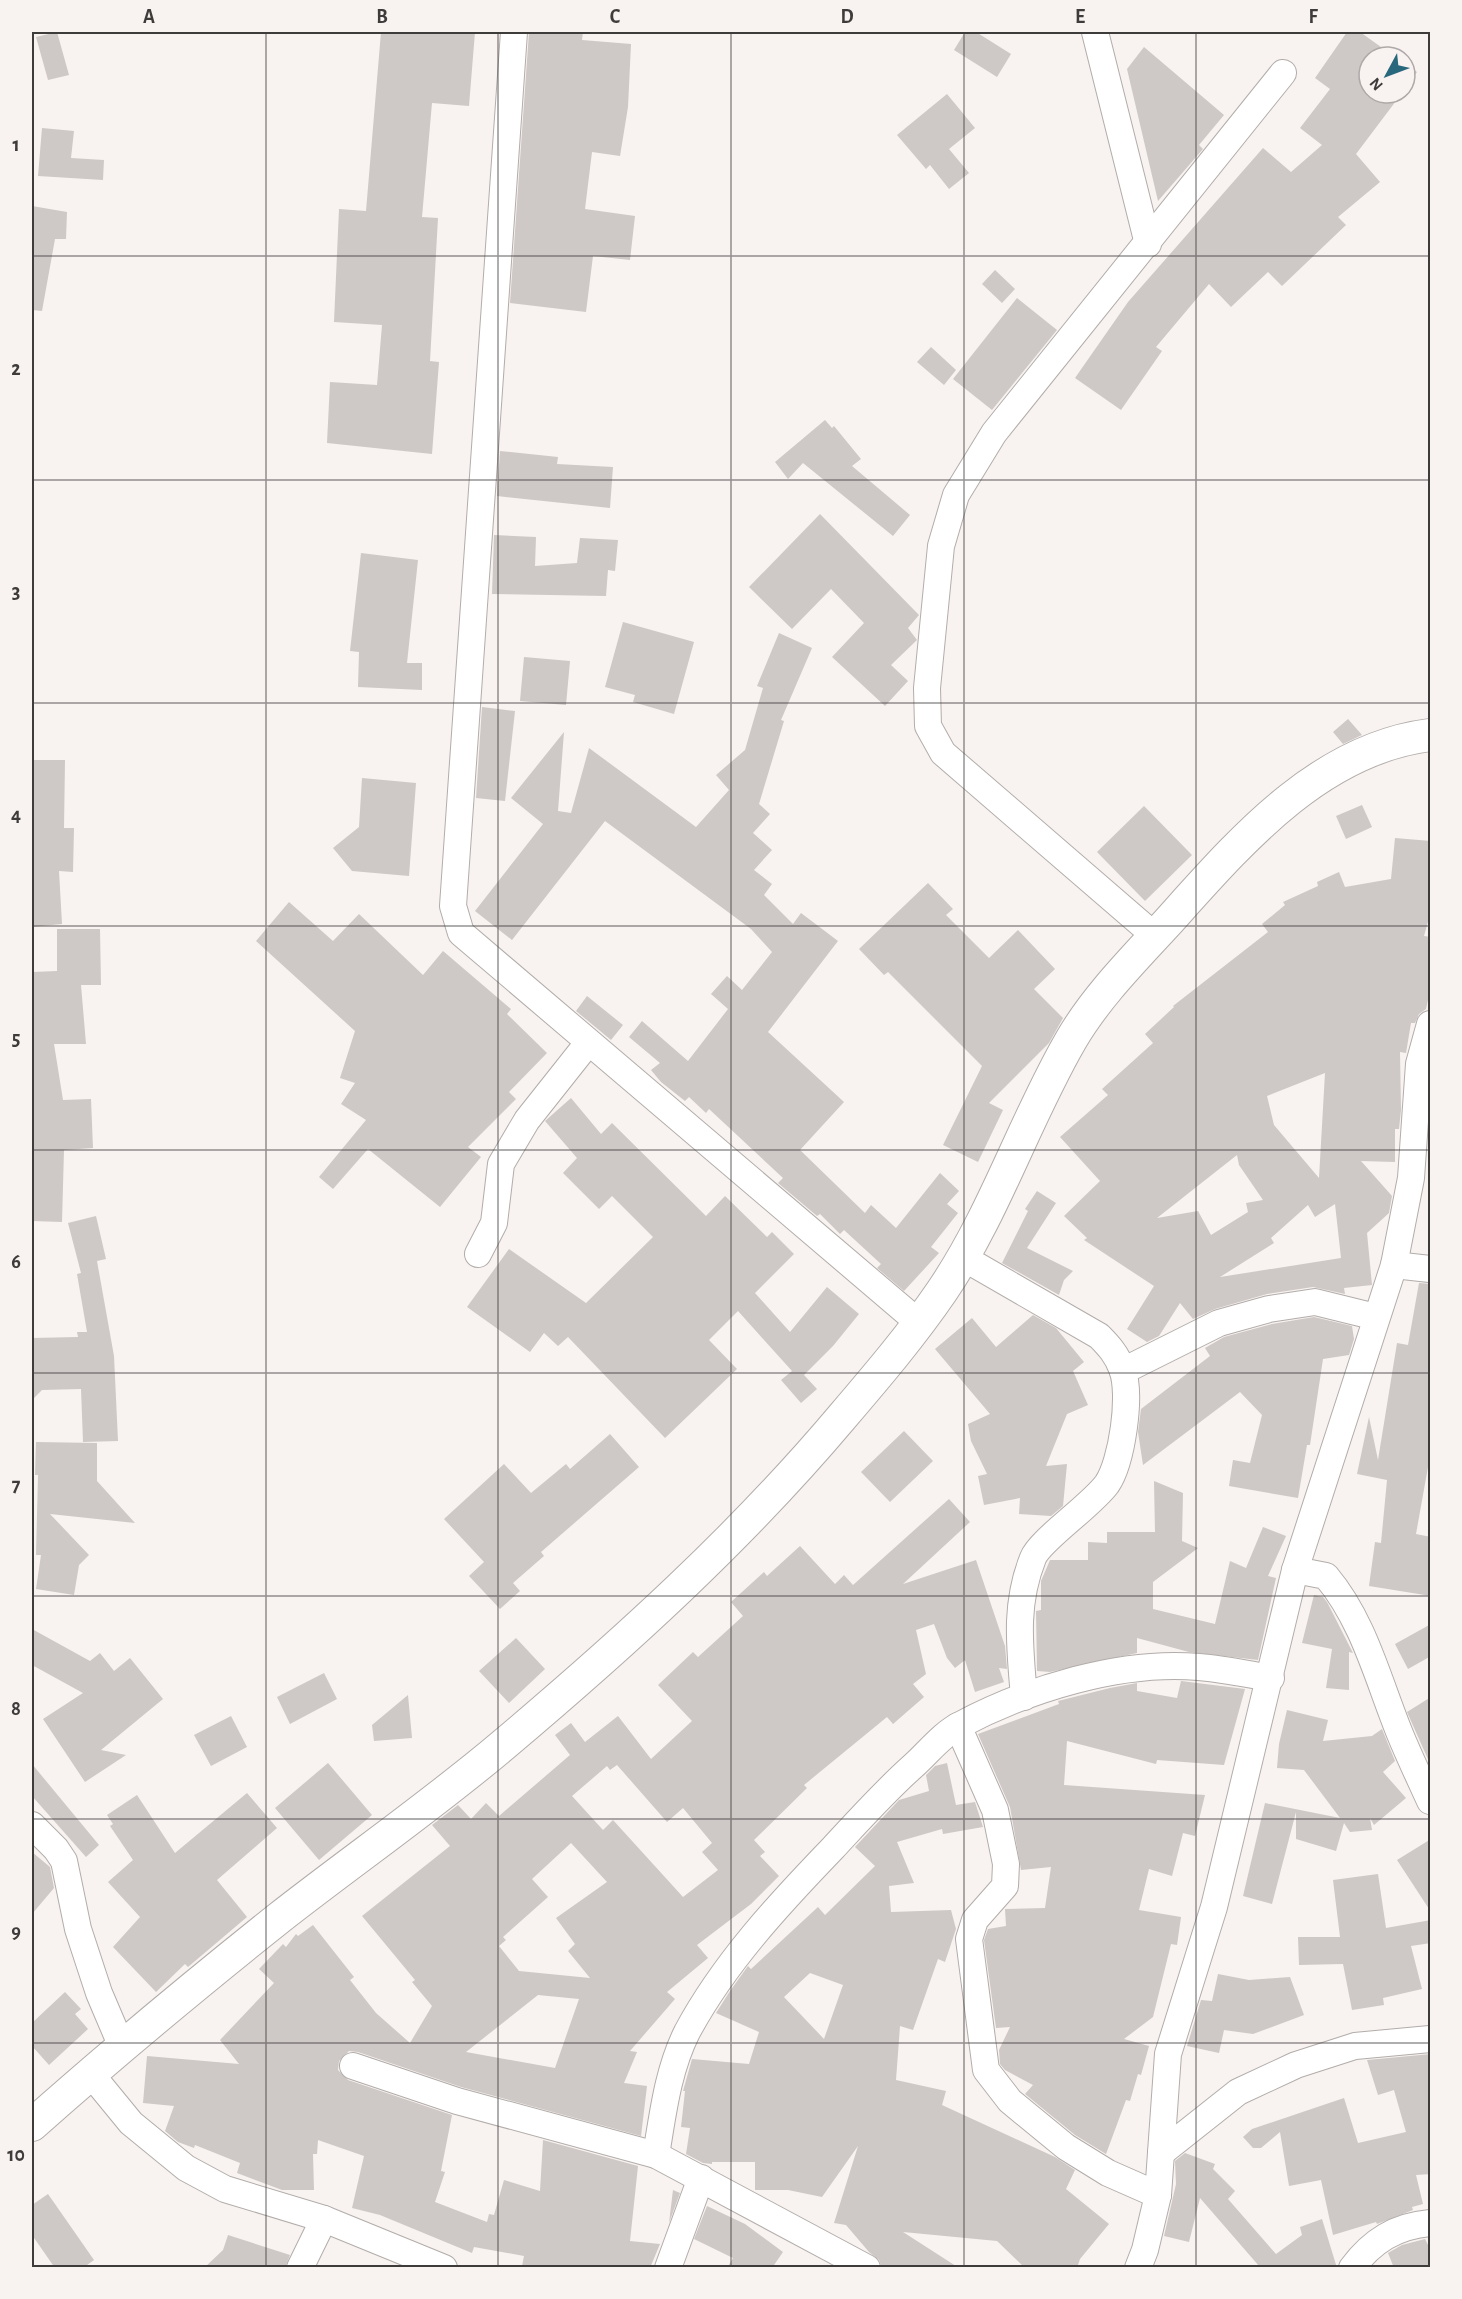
<svg xmlns="http://www.w3.org/2000/svg" width="1462" height="2299" font-family="'Alegreya Sans',sans-serif">
	<rect width="100%" height="100%" fill="#f8f2f0"/>
	<g fill="#cec8c6" fill-rule="evenodd">
		<path d="M 57,32 L 69,75 L 48,80 L 36,37 Z"/>
		<path d="M 381,32 L 475,32 L 469,106 L 432,103 L 422,217 L 438,218 L 430,361 L 439,362 L 432,454 L 327,443 L 330,382 L 377,385 L 382,325 L 334,322 L 339,209 L 366,211 Z"/>
		<path d="M 529,32 L 583,32 L 582,40 L 631,44 L 628,107 L 620,156 L 592,152 L 585,209 L 635,216 L 630,260 L 593,256 L 586,312 L 510,303 Z"/>
		<path d="M 965,32 L 976,32 L 1011,54 L 997,77 L 954,50 Z"/>
		<path d="M 1347,32 L 1360,32 L 1395,57 L 1369,57 L 1369,93 L 1402,93 L 1356,154 L 1380,182 L 1338,217 L 1346,225 L 1282,286 L 1268,272 L 1231,307 L 1209,284 L 1156,347 L 1162,351 L 1121,410 L 1075,378 L 1128,302 L 1263,148 L 1291,172 L 1322,145 L 1300,128 L 1330,89 L 1315,78 Z"/>
		<path d="M 1144,47 L 1224,115 L 1199,145 L 1203,149 L 1158,201 L 1127,69 Z"/>
		<path d="M 1405,64 L 1417,72 L 1405,89 Z"/>
		<path d="M 947,94 L 975,128 L 949,149 L 969,173 L 949,189 L 930,165 L 926,169 L 897,135 Z"/>
		<path d="M 42,128 L 74,131 L 71,158 L 104,160 L 103,180 L 38,176 Z"/>
		<path d="M 32,206 L 67,212 L 66,239 L 55,239 L 42,311 L 32,310 Z"/>
		<path d="M 995,270 L 1015,289 L 1002,303 L 982,284 Z"/>
		<path d="M 1017,298 L 1057,330 L 992,410 L 953,379 Z"/>
		<path d="M 931,347 L 956,370 L 944,385 L 917,362 Z"/>
		<path d="M 825,420 L 832,428 L 834,426 L 861,459 L 852,466 L 910,515 L 893,536 L 803,463 L 788,479 L 775,462 Z"/>
		<path d="M 500,451 L 558,457 L 557,464 L 613,467 L 610,508 L 497,496 Z"/>
		<path d="M 820,514 L 919,615 L 908,628 L 917,640 L 891,665 L 908,681 L 885,706 L 832,657 L 864,623 L 831,589 L 792,629 L 749,587 Z"/>
		<path d="M 494,535 L 536,537 L 535,566 L 577,563 L 580,538 L 618,540 L 615,571 L 608,570 L 606,596 L 492,594 Z"/>
		<path d="M 361,553 L 418,560 L 407,663 L 422,663 L 422,690 L 358,687 L 359,652 L 350,651 Z"/>
		<path d="M 623,622 L 694,642 L 674,714 L 633,702 L 635,695 L 605,687 Z"/>
		<path d="M 779,633 L 812,648 L 781,720 L 784,721 L 759,804 L 770,814 L 753,833 L 772,850 L 754,870 L 772,884 L 764,895 L 793,924 L 801,913 L 838,941 L 768,1032 L 844,1102 L 800,1150 L 865,1213 L 871,1205 L 896,1228 L 940,1173 L 959,1191 L 947,1204 L 958,1213 L 931,1247 L 939,1253 L 904,1291 L 877,1268 L 881,1264 L 844,1230 L 840,1234 L 820,1214 L 817,1216 L 778,1183 L 783,1178 L 709,1109 L 706,1113 L 689,1097 L 685,1101 L 661,1082 L 651,1070 L 660,1063 L 629,1037 L 642,1021 L 688,1061 L 728,1009 L 711,994 L 727,976 L 742,990 L 772,952 L 751,929 L 605,821 L 512,940 L 475,911 L 543,824 L 511,798 L 564,732 L 558,811 L 571,813 L 589,748 L 696,827 L 729,790 L 716,775 L 745,750 L 763,688 L 757,686 Z"/>
		<path d="M 524,657 L 570,661 L 566,705 L 520,701 Z"/>
		<path d="M 482,707 L 515,711 L 505,801 L 476,798 Z"/>
		<path d="M 1348,719 L 1362,735 L 1343,744 L 1333,732 Z"/>
		<path d="M 33,760 L 65,760 L 64,828 L 74,828 L 73,872 L 59,871 L 62,924 L 32,927 Z"/>
		<path d="M 362,778 L 416,783 L 409,876 L 352,871 L 333,848 L 359,827 Z"/>
		<path d="M 1362,805 L 1372,827 L 1346,839 L 1336,816 Z"/>
		<path d="M 1144,806 L 1192,855 L 1145,901 L 1097,852 Z"/>
		<path d="M 1395,838 L 1431,841 L 1431,911 L 1424,936 L 1431,937 L 1431,986 L 1426,1009 L 1419,1014 L 1415,1023 L 1411,1023 L 1406,1053 L 1400,1052 L 1401,1110 L 1399,1129 L 1395,1129 L 1395,1162 L 1361,1161 L 1392,1196 L 1389,1213 L 1367,1233 L 1372,1285 L 1344,1288 L 1345,1294 L 1313,1287 L 1267,1294 L 1215,1309 L 1193,1319 L 1180,1303 L 1159,1336 L 1147,1342 L 1127,1329 L 1154,1286 L 1084,1240 L 1087,1238 L 1064,1216 L 1100,1181 L 1060,1137 L 1108,1095 L 1102,1089 L 1153,1043 L 1145,1034 L 1174,1007 L 1173,1006 L 1268,932 L 1262,924 L 1285,905 L 1283,902 L 1318,886 L 1317,882 L 1339,872 L 1345,887 L 1391,879 ZM 1325,1073 L 1319,1178 L 1274,1125 L 1267,1096 ZM 1237,1155 L 1239,1165 L 1263,1200 L 1246,1203 L 1248,1212 L 1211,1235 L 1198,1211 L 1157,1218 ZM 1308,1205 L 1315,1217 L 1335,1204 L 1341,1258 L 1220,1277 L 1274,1243 L 1271,1238 Z"/>
		<path d="M 928,883 L 953,909 L 946,915 L 989,958 L 1018,930 L 1055,969 L 1034,989 L 1063,1018 L 1049,1043 L 989,1103 L 1003,1110 L 978,1162 L 943,1145 L 982,1066 L 888,972 L 884,975 L 859,949 Z"/>
		<path d="M 289,902 L 333,941 L 359,914 L 423,975 L 443,951 L 511,1009 L 507,1014 L 547,1053 L 509,1092 L 516,1099 L 468,1147 L 481,1157 L 440,1207 L 368,1149 L 333,1189 L 319,1177 L 366,1120 L 341,1104 L 355,1083 L 340,1078 L 355,1031 L 256,941 Z"/>
		<path d="M 57,929 L 100,929 L 101,985 L 81,985 L 86,1044 L 54,1044 L 63,1100 L 91,1099 L 93,1148 L 64,1150 L 62,1222 L 32,1221 L 32,972 L 57,971 Z"/>
		<path d="M 587,996 L 623,1025 L 611,1040 L 576,1011 Z"/>
		<path d="M 571,1098 L 601,1134 L 612,1123 L 706,1216 L 725,1196 L 767,1237 L 772,1232 L 794,1254 L 755,1293 L 790,1332 L 827,1287 L 859,1314 L 833,1346 L 804,1375 L 817,1389 L 801,1403 L 781,1380 L 792,1371 L 738,1311 L 709,1340 L 737,1369 L 665,1438 L 568,1337 L 558,1346 L 544,1333 L 530,1352 L 467,1307 L 509,1249 L 586,1303 L 653,1237 L 612,1196 L 599,1209 L 563,1173 L 577,1158 L 545,1121 Z"/>
		<path d="M 1037,1191 L 1056,1203 L 1027,1248 L 1073,1271 L 1064,1280 L 1059,1295 L 1002,1263 L 1028,1211 L 1025,1209 Z"/>
		<path d="M 96,1216 L 106,1259 L 97,1261 L 114,1356 L 118,1441 L 83,1442 L 81,1389 L 42,1390 L 32,1400 L 32,1338 L 78,1337 L 77,1332 L 87,1332 L 77,1274 L 81,1273 L 68,1223 Z"/>
		<path d="M 1419,1283 L 1431,1284 L 1431,1468 L 1428,1467 L 1416,1534 L 1431,1537 L 1431,1596 L 1369,1586 L 1375,1542 L 1381,1543 L 1387,1480 L 1357,1474 L 1369,1417 L 1378,1460 L 1397,1343 L 1408,1345 Z"/>
		<path d="M 1033,1315 L 1056,1328 L 1084,1362 L 1073,1371 L 1088,1405 L 1067,1414 L 1046,1466 L 1067,1464 L 1063,1506 L 1051,1516 L 1019,1514 L 1020,1498 L 984,1505 L 978,1476 L 987,1474 L 971,1441 L 968,1424 L 990,1414 L 935,1349 L 972,1318 L 996,1347 Z"/>
		<path d="M 1314,1317 L 1352,1326 L 1354,1339 L 1349,1355 L 1323,1359 L 1310,1445 L 1307,1445 L 1298,1498 L 1229,1486 L 1233,1460 L 1250,1463 L 1262,1415 L 1240,1392 L 1143,1465 L 1138,1432 L 1141,1409 L 1210,1356 L 1205,1348 L 1224,1337 L 1272,1324 Z"/>
		<path d="M 904,1431 L 933,1461 L 890,1502 L 861,1472 Z"/>
		<path d="M 610,1434 L 639,1467 L 541,1552 L 544,1556 L 513,1583 L 520,1591 L 500,1609 L 469,1576 L 484,1562 L 444,1519 L 504,1464 L 531,1493 L 566,1464 L 570,1469 Z"/>
		<path d="M 36,1442 L 97,1443 L 97,1481 L 135,1523 L 50,1514 L 89,1555 L 79,1565 L 74,1595 L 36,1589 L 41,1555 L 36,1555 L 38,1475 L 35,1475 Z"/>
		<path d="M 1154,1481 L 1183,1493 L 1182,1541 L 1198,1548 L 1153,1582 L 1153,1609 L 1215,1624 L 1230,1561 L 1246,1568 L 1263,1527 L 1286,1536 L 1268,1576 L 1276,1578 L 1258,1660 L 1189,1652 L 1137,1638 L 1137,1653 L 1050,1672 L 1037,1671 L 1036,1611 L 1041,1610 L 1041,1581 L 1050,1560 L 1088,1560 L 1088,1542 L 1107,1543 L 1107,1532 L 1155,1532 Z"/>
		<path d="M 949,1499 L 970,1522 L 903,1584 L 976,1560 L 1005,1646 L 1007,1669 L 999,1668 L 1004,1682 L 975,1692 L 965,1660 L 955,1668 L 947,1658 L 934,1624 L 916,1630 L 926,1674 L 913,1684 L 924,1697 L 893,1724 L 887,1717 L 804,1785 L 807,1788 L 754,1840 L 765,1852 L 760,1856 L 779,1876 L 751,1904 L 697,1945 L 708,1958 L 667,1992 L 675,1999 L 630,2051 L 637,2052 L 624,2083 L 647,2086 L 641,2136 L 461,2087 L 358,2052 L 349,2051 L 339,2061 L 338,2070 L 348,2080 L 452,2115 L 441,2171 L 445,2172 L 435,2202 L 487,2222 L 489,2214 L 494,2215 L 504,2180 L 540,2191 L 543,2140 L 638,2166 L 630,2241 L 660,2244 L 650,2268 L 534,2268 L 522,2266 L 524,2256 L 474,2247 L 472,2253 L 380,2215 L 352,2208 L 364,2156 L 318,2140 L 317,2154 L 313,2154 L 314,2190 L 282,2190 L 237,2173 L 240,2163 L 195,2145 L 194,2148 L 178,2142 L 165,2131 L 174,2106 L 143,2103 L 147,2056 L 239,2064 L 220,2040 L 274,1983 L 259,1969 L 283,1944 L 286,1947 L 296,1934 L 298,1936 L 313,1925 L 354,1977 L 350,1980 L 376,2013 L 410,2043 L 432,2006 L 412,1982 L 415,1980 L 362,1916 L 450,1846 L 432,1825 L 458,1805 L 471,1819 L 486,1803 L 499,1816 L 570,1755 L 555,1735 L 571,1723 L 585,1742 L 618,1716 L 651,1759 L 692,1721 L 658,1685 L 693,1652 L 698,1657 L 743,1616 L 731,1602 L 764,1572 L 767,1576 L 800,1546 L 835,1584 L 844,1575 L 853,1585 ZM 617,1765 L 667,1822 L 683,1808 L 712,1843 L 702,1852 L 718,1870 L 683,1897 L 613,1820 L 603,1830 L 572,1796 L 607,1766 L 610,1770 ZM 571,1843 L 607,1882 L 556,1918 L 575,1944 L 568,1951 L 590,1978 L 519,1971 L 499,1946 L 506,1940 L 503,1937 L 548,1897 L 532,1879 ZM 538,1995 L 579,1999 L 555,2068 L 466,2052 Z"/>
		<path d="M 1314,1595 L 1323,1597 L 1327,1602 L 1353,1653 L 1349,1652 L 1349,1690 L 1326,1688 L 1332,1649 L 1302,1643 Z"/>
		<path d="M 1431,1624 L 1431,1656 L 1408,1669 L 1395,1644 Z"/>
		<path d="M 32,1629 L 90,1661 L 100,1653 L 114,1671 L 130,1658 L 163,1699 L 101,1750 L 126,1755 L 85,1782 L 43,1719 L 83,1693 L 32,1665 Z"/>
		<path d="M 516,1638 L 545,1669 L 509,1703 L 479,1671 Z"/>
		<path d="M 324,1673 L 337,1699 L 290,1724 L 277,1697 Z"/>
		<path d="M 1181,1681 L 1245,1689 L 1224,1765 L 1157,1760 L 1156,1764 L 1067,1741 L 1064,1785 L 1205,1795 L 1195,1836 L 1183,1833 L 1172,1876 L 1149,1869 L 1139,1910 L 1181,1917 L 1177,1945 L 1171,1944 L 1153,2017 L 1124,2039 L 1149,2046 L 1141,2075 L 1138,2074 L 1130,2101 L 1126,2100 L 1106,2154 L 1075,2135 L 1025,2094 L 1033,2085 L 1005,2070 L 1000,2064 L 999,2050 L 1010,2027 L 996,2028 L 984,1940 L 988,1929 L 1006,1926 L 1005,1909 L 1045,1908 L 1051,1867 L 1021,1870 L 1010,1807 L 978,1734 L 1059,1704 L 1058,1701 L 1110,1688 L 1137,1683 L 1137,1691 L 1177,1698 Z"/>
		<path d="M 408,1695 L 412,1738 L 374,1741 L 372,1725 Z"/>
		<path d="M 1431,1697 L 1431,1766 L 1407,1712 Z"/>
		<path d="M 1287,1710 L 1328,1720 L 1323,1741 L 1372,1736 L 1382,1729 L 1395,1761 L 1383,1772 L 1406,1798 L 1374,1825 L 1370,1818 L 1372,1830 L 1350,1832 L 1344,1823 L 1336,1851 L 1296,1839 L 1296,1812 L 1272,1904 L 1243,1896 L 1265,1803 L 1340,1818 L 1304,1770 L 1277,1768 L 1279,1744 Z"/>
		<path d="M 231,1716 L 247,1747 L 211,1766 L 194,1735 Z"/>
		<path d="M 328,1763 L 372,1815 L 319,1860 L 275,1808 Z"/>
		<path d="M 947,1763 L 956,1805 L 975,1802 L 983,1827 L 943,1834 L 942,1829 L 897,1842 L 914,1883 L 889,1886 L 891,1912 L 951,1910 L 956,1929 L 945,1962 L 938,1959 L 913,2030 L 900,2026 L 896,2080 L 946,2091 L 942,2105 L 1055,2157 L 1075,2170 L 1066,2189 L 1109,2224 L 1080,2259 L 1077,2268 L 1025,2268 L 997,2241 L 903,2232 L 959,2268 L 882,2268 L 879,2260 L 869,2252 L 846,2225 L 834,2223 L 858,2146 L 822,2197 L 788,2190 L 755,2190 L 755,2162 L 712,2162 L 712,2164 L 703,2163 L 686,2154 L 690,2128 L 681,2127 L 685,2091 L 683,2091 L 692,2059 L 749,2064 L 759,2032 L 716,2013 L 730,1991 L 748,1966 L 751,1969 L 818,1907 L 825,1915 L 875,1866 L 855,1847 L 899,1800 L 929,1791 L 926,1775 L 935,1766 ZM 810,1973 L 843,1985 L 824,2039 L 784,1997 Z"/>
		<path d="M 32,1764 L 99,1845 L 86,1857 L 32,1796 Z"/>
		<path d="M 247,1793 L 277,1828 L 217,1880 L 247,1917 L 188,1967 L 185,1964 L 156,1992 L 113,1947 L 140,1917 L 108,1882 L 133,1860 L 110,1826 L 113,1824 L 107,1815 L 137,1795 L 175,1853 Z"/>
		<path d="M 1431,1839 L 1431,1912 L 1397,1860 Z"/>
		<path d="M 32,1852 L 50,1867 L 54,1888 L 32,1914 Z"/>
		<path d="M 1378,1874 L 1386,1928 L 1431,1920 L 1431,1943 L 1411,1946 L 1422,1989 L 1383,1998 L 1384,2005 L 1352,2010 L 1343,1964 L 1299,1965 L 1298,1937 L 1340,1937 L 1333,1880 Z"/>
		<path d="M 1218,1974 L 1249,1980 L 1290,1977 L 1304,2015 L 1253,2034 L 1224,2030 L 1219,2053 L 1187,2046 L 1201,2000 L 1212,2001 Z"/>
		<path d="M 65,1992 L 81,2009 L 75,2014 L 88,2029 L 49,2065 L 32,2046 L 32,2023 Z"/>
		<path d="M 1431,2054 L 1431,2174 L 1416,2175 L 1423,2204 L 1412,2207 L 1413,2210 L 1377,2224 L 1376,2222 L 1333,2235 L 1321,2180 L 1289,2186 L 1280,2132 L 1261,2148 L 1253,2148 L 1243,2137 L 1252,2129 L 1344,2098 L 1358,2143 L 1406,2132 L 1394,2090 L 1378,2095 L 1367,2060 Z"/>
		<path d="M 1185,2153 L 1215,2164 L 1213,2169 L 1235,2191 L 1228,2199 L 1276,2254 L 1302,2235 L 1300,2227 L 1322,2219 L 1337,2268 L 1257,2268 L 1259,2266 L 1200,2198 L 1189,2242 L 1164,2236 L 1176,2184 L 1175,2161 Z"/>
		<path d="M 673,2190 L 680,2193 L 669,2223 Z"/>
		<path d="M 48,2194 L 94,2260 L 83,2268 L 55,2268 L 32,2235 L 32,2205 Z"/>
		<path d="M 707,2206 L 745,2224 L 783,2252 L 772,2268 L 727,2268 L 733,2258 L 694,2239 Z"/>
		<path d="M 228,2235 L 290,2255 L 285,2268 L 204,2268 L 223,2250 Z"/>
		<path d="M 1425,2239 L 1431,2251 L 1431,2268 L 1394,2268 L 1388,2253 L 1402,2245 Z"/>
	</g>
	<g fill="none" stroke-linecap="round" stroke-linejoin="round">
		<g stroke="#b2adaa" stroke-width="28">
			<g id="minor">
				<path d="M 514,32 L 453,906 L 461,933 L 918,1322"/>
				<path d="M 1095,32 L 1148,244"/>
				<path d="M 1155,936 L 943,753 L 928,726 L 927,688 L 941,546 L 956,495 L 994,433 L 1283,73"/>
				<path d="M 478,1254 L 494,1223 L 501,1164 L 527,1120 L 588,1043"/>
				<path d="M 962,1257 L 1099,1336 C 1109,1346 1117,1355 1122,1369 C 1132,1394 1122,1462 1107,1484 C 1091,1506 1040,1540 1033,1558 C 1014,1605 1020,1648 1024,1697"/>
				<path d="M 1394,1265 L 1430,1269"/>
				<path d="M 1123,1371 L 1219,1323 L 1269,1309 L 1315,1302 L 1376,1317"/>
				<path d="M 1295,1570 L 1326,1576 C 1364,1621 1378,1680 1400,1734 C 1409,1756 1420,1779 1430,1801"/>
				<path d="M 958,1726 L 995,1810 L 1006,1864 L 1005,1886 L 975,1920 L 969,1939 L 986,2070 L 1010,2101 L 1066,2147 L 1108,2173 L 1158,2195"/>
				<path d="M 32,1825 L 56,1849 L 64,1861 L 78,1929 L 99,1993 L 122,2047"/>
				<path d="M 353,2066 L 457,2101 L 656,2155 L 867,2268"/>
				<path d="M 90,2073 L 131,2123 L 186,2168 L 225,2189 L 324,2219 L 444,2268"/>
				<path d="M 1161,2153 L 1238,2092 L 1296,2065 L 1355,2046 L 1430,2039"/>
				<path d="M 656,2155 C 663,2113 668,2070 687,2032 C 724,1963 779,1904 833,1848 C 859,1820 884,1792 912,1767 C 927,1754 942,1734 960,1725 C 1028,1689 1121,1660 1199,1667 C 1223,1669 1247,1674 1271,1678"/>
				<path d="M 300,2268 L 324,2219"/>
				<path d="M 668,2268 L 701,2178"/>
				<path d="M 1138,2268 L 1145,2250 L 1158,2195 L 1168,2054 L 1214,1907 L 1295,1570 L 1394,1265 L 1411,1178 L 1419,1064 L 1430,1024"/>
				<path d="M 1352,2268 C 1372,2241 1396,2226 1430,2223"/>
			</g>
		</g>
		<g stroke="#b2adaa" stroke-width="34">
			<path id="tertiary" d="M 32,2125 C 112,2054 195,1985 279,1918 C 353,1860 431,1806 502,1746 C 623,1644 740,1538 842,1417 C 877,1376 912,1335 942,1291 C 995,1213 1024,1121 1071,1040 C 1096,997 1133,960 1167,923 C 1239,843 1318,749 1430,735"/>
		</g>
		<use href="#minor" stroke="#fff" stroke-width="26"/>
		<use href="#tertiary" stroke="#fff" stroke-width="32"/>
	</g>
	<path fill="none" stroke="#3e3c3b" stroke-width="1.5" stroke-opacity="0.55" d="M 266,32 L 266,2268M 498,32 L 498,2268M 731,32 L 731,2268M 964,32 L 964,2268M 1196,32 L 1196,2268M 32,256 L 1430,256M 32,480 L 1430,480M 32,703 L 1430,703M 32,926 L 1430,926M 32,1150 L 1430,1150M 32,1373 L 1430,1373M 32,1596 L 1430,1596M 32,1819 L 1430,1819M 32,2043 L 1430,2043"/>
	<rect width="1462" height="2299" fill="none" stroke="#f8f2f0" stroke-width="66"/>
	<g transform="translate(1387 75) rotate(229)"><circle r="28" fill="#f8f2f0" stroke="#aea9a8" stroke-width="1.5"/>
	<path d="M0-4.5L10 22L0 15L-10 22Z" fill="#29677d"/>
	<text y="-9" font-size="16" font-weight="bold" text-anchor="middle" fill="#3e3c3b">N</text>
	</g>
	<rect x="33" y="33" width="1396" height="2233" fill="none" stroke="#3e3c3b" stroke-width="2"/>
	<g font-size="20" text-anchor="middle" font-weight="bold" fill="#3e3c3b">
		<text x="149" y="23">A</text>
		<text x="382" y="23">B</text>
		<text x="615" y="23">C</text>
		<text x="847" y="23">D</text>
		<text x="1080" y="23">E</text>
		<text x="1313" y="23">F</text>
		<text x="16" y="151">1</text>
		<text x="16" y="375">2</text>
		<text x="16" y="598">3</text>
		<text x="16" y="821">4</text>
		<text x="16" y="1045">5</text>
		<text x="16" y="1268">6</text>
		<text x="16" y="1491">7</text>
		<text x="16" y="1715">8</text>
		<text x="16" y="1938">9</text>
		<text x="16" y="2161">10</text>
	</g>
</svg>
